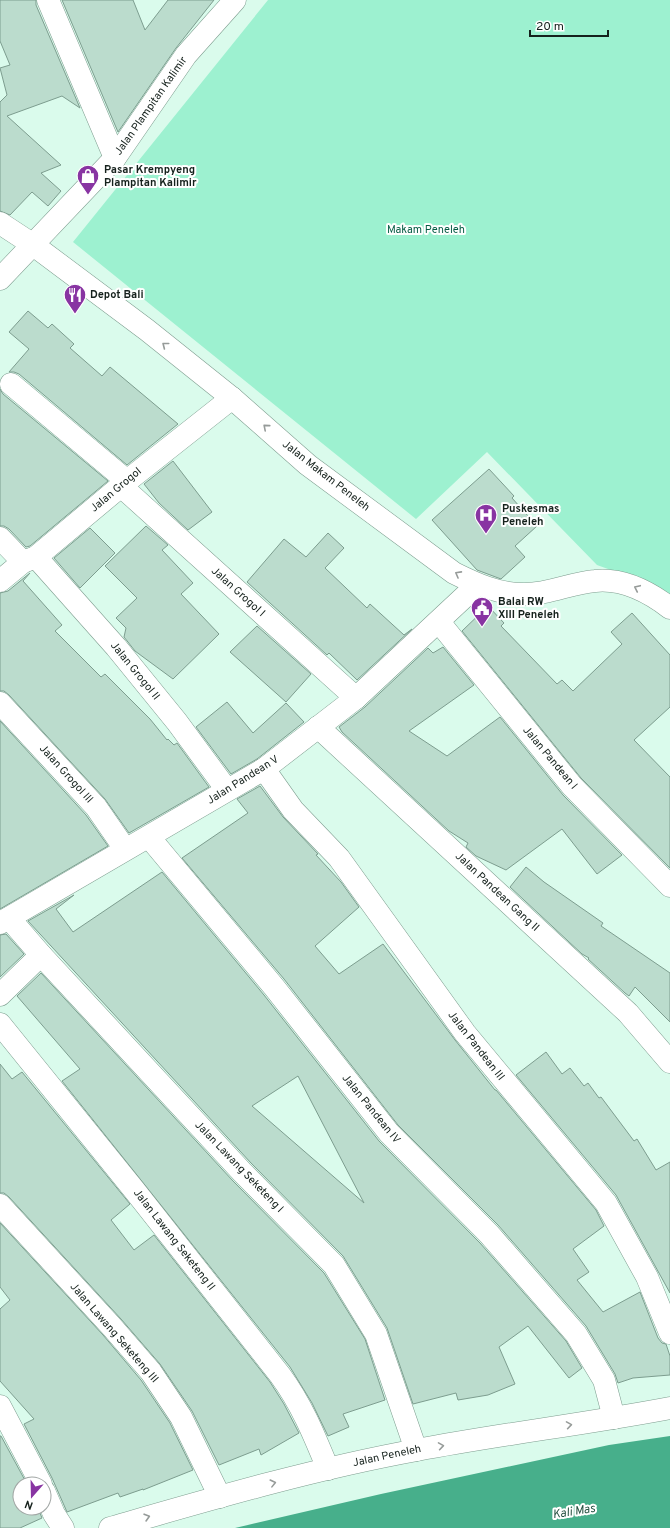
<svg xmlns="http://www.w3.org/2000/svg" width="670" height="1528" font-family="Overpass,sans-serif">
	<rect width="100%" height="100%" fill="#dafbec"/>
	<path fill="#9df1d0" d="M 268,0 L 670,0 L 670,595 L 655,586 L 597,565 L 487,452 L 416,519 L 73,242 Z"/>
	<path fill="#47af8b" d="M 670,1436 L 670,1528 L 235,1528 L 381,1494 L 609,1445 Z"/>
	<g fill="#bbdccd" stroke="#7d9d8f" fill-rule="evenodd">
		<path d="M 0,0 L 36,0 L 36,5 L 80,108 L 62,96 L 7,116 L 61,165 L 41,173 L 61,191 L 48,206 L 32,192 L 10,215 L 0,211 L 0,102 L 7,95 L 0,68 L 10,65 L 0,41 Z"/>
		<path d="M 62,0 L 133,0 L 145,30 L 168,0 L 214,0 L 176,48 L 118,132 Z"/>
		<path d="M 28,311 L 48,328 L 52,324 L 74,344 L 70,348 L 102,376 L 110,367 L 178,424 L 127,465 L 19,374 L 14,372 L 9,372 L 29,349 L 9,332 Z"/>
		<path d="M 0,389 L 3,394 L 108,481 L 30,546 L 26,547 L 9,529 L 4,526 L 0,526 Z"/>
		<path d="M 173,461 L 212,512 L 188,530 L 159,503 L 144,484 Z"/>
		<path d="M 489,469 L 514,496 L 512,498 L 537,526 L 515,546 L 525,557 L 501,579 L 477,570 L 432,520 Z"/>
		<path d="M 146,526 L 168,545 L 162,550 L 193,583 L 181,594 L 219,634 L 173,679 L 135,651 L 124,637 L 126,628 L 116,618 L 137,598 L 105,566 Z"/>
		<path d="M 90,528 L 115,553 L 80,588 L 54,558 Z"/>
		<path d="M 328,533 L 344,548 L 325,568 L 367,608 L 370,604 L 404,635 L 412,629 L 357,680 L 329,653 L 327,655 L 247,582 L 284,539 L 306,557 Z"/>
		<path d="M 30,573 L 23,581 L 62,625 L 55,631 L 101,677 L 105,674 L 150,719 L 167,740 L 168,739 L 174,745 L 177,743 L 209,787 L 129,833 L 105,799 L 9,695 L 4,691 L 0,691 L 0,593 L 8,591 Z"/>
		<path d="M 488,606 L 504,623 L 501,626 L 557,684 L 562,680 L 573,691 L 622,644 L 611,632 L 632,613 L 670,655 L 670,707 L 634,740 L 670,777 L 670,868 L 581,778 L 462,631 Z"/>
		<path d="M 257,626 L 311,674 L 286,702 L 230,652 Z"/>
		<path d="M 443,647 L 474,685 L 409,731 L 447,756 L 500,717 L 563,795 L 622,855 L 597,874 L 562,829 L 506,870 L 476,856 L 466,847 L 468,843 L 449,831 L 342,732 L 339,727 L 365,707 L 428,648 L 433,653 Z"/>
		<path d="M 227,702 L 253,733 L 286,703 L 304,722 L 257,759 L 231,774 L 196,727 Z"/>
		<path d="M 0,721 L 86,815 L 108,846 L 0,909 Z"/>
		<path d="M 260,786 L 283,817 L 318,854 L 316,855 L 341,882 L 359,907 L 315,946 L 339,974 L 383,944 L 455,1040 L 495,1090 L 496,1090 L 596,1210 L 604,1226 L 573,1249 L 589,1272 L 577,1280 L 603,1312 L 640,1292 L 658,1338 L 662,1343 L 666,1344 L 670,1356 L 670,1375 L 633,1378 L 618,1383 L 615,1374 L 586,1326 L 498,1225 L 398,1125 L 284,979 L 182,858 L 248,813 L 237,799 Z"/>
		<path d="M 526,867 L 544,882 L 603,923 L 601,926 L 670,973 L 670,1022 L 635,987 L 629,996 L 625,993 L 588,959 L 589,958 L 582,954 L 510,887 Z"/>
		<path d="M 162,872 L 264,995 L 379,1141 L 480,1243 L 566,1341 L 582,1368 L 569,1378 L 528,1326 L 499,1347 L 515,1384 L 488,1395 L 458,1400 L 456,1393 L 413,1404 L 387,1328 L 343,1256 L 251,1163 L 28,921 L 74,895 L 56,909 L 73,932 ZM 298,1076 L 364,1203 L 252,1106 Z"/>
		<path d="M 6,934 L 24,954 L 0,977 L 0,935 Z"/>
		<path d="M 41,973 L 233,1181 L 324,1273 L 365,1339 L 385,1400 L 343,1414 L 349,1427 L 328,1436 L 312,1403 L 290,1367 L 62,1081 L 80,1069 L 17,996 Z"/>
		<path d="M 546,1052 L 562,1074 L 570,1068 L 584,1086 L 588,1083 L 599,1098 L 601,1097 L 634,1141 L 637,1139 L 656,1170 L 670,1162 L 670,1293 L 616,1195 L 516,1075 Z"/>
		<path d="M 0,1064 L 12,1079 L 22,1072 L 130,1204 L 111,1220 L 134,1250 L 154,1235 L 270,1382 L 284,1404 L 299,1433 L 261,1455 L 259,1449 L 219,1465 L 192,1411 L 160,1364 L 121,1319 L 9,1197 L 4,1193 L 0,1193 Z"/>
		<path d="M 0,1223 L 103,1335 L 141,1380 L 170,1423 L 193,1470 L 143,1490 L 143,1489 L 120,1497 L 118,1493 L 67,1512 L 52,1478 L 24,1424 L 34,1419 L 0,1381 L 0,1309 L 10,1300 L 0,1287 Z"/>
		<path d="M 0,1436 L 1,1436 L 27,1484 L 20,1484 L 20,1508 L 38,1508 L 42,1518 L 20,1528 L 0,1528 Z"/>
	</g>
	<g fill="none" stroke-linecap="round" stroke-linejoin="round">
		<g stroke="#7e9d8f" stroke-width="23">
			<g id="minor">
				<path d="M 48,0 L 115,158"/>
				<path d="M 0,223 L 32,244 L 147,330 L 232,398 L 308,465 L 454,573 C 476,584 498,594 523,594 C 548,595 570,583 595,581 C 623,578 649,592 670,608"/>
				<path d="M 0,279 L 115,158 L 186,55 L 235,0"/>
				<path d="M 11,384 L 127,481"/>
				<path d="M 121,486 L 356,698"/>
				<path d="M 0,538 L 23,562"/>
				<path d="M 36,557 L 116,647 L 177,722 L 227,790"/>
				<path d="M 0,581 L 23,562 L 36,557 L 127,481 L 232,398"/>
				<path d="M 439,622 L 572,786 L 670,886"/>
				<path d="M 0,703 L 96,807 L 125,849"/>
				<path d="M 318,727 L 628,1013 L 670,1062"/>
				<path d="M 264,769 L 293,810 L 339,858 L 465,1033 L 606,1203 L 647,1277 L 670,1333"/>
				<path d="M 149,837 L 274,987 L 389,1133 L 489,1234 L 576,1334 L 604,1380 L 614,1418"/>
				<path d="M 9,918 L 41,955 L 242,1172 L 334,1265 L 376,1334 L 416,1450"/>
				<path d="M 0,923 L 264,769 L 356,698 L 477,585"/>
				<path d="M 0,995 L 41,955"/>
				<path d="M 0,1024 L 135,1191 L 280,1375 C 302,1405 314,1435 328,1469"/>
				<path d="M 0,1205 L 112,1327 L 151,1372 L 181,1417 L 220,1497"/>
				<path d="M 0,1406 L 41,1484"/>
				<path d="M 44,1491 L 54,1514 L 63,1528"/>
				<path d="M 110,1528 C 211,1499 313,1469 417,1450 C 501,1434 586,1424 670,1408"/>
			</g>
		</g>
		<use href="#minor" stroke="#fff" stroke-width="22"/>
	</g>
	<defs><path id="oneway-chevron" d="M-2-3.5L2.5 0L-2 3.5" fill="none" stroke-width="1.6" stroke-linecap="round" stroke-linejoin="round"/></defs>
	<g stroke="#969b99">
		<use href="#oneway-chevron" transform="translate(165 345) rotate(-142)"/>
		<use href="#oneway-chevron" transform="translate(266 427) rotate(-139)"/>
		<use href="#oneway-chevron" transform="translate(458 574) rotate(-151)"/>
		<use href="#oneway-chevron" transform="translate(637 588) rotate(-155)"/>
		<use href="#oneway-chevron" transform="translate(569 1425) rotate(-9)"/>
		<use href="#oneway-chevron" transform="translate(441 1446) rotate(-9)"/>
		<use href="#oneway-chevron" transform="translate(273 1483) rotate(-14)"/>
		<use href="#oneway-chevron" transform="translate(147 1517) rotate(-16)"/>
	</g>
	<defs>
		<g id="shop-pin" transform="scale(1.15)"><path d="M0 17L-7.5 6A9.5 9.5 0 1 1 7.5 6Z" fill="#8834a2" stroke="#fff"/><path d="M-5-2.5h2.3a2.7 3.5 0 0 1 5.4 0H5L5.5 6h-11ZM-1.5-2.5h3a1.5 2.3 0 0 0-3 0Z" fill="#fff"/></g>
		<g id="restaurant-pin" transform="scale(1.15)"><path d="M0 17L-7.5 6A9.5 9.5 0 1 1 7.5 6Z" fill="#8834a2" stroke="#fff"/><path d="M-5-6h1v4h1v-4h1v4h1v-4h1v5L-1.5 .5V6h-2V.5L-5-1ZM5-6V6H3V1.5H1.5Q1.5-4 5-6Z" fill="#fff"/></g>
		<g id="hospital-pin" transform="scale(1.15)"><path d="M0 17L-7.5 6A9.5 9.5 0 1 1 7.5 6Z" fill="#8834a2" stroke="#fff"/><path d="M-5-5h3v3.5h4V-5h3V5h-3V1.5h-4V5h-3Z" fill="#fff"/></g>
		<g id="civic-pin" transform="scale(1.15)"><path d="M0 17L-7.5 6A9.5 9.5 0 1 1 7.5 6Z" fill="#8834a2" stroke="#fff"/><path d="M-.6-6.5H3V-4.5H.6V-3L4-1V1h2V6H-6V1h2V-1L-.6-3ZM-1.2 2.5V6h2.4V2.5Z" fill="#fff"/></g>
	</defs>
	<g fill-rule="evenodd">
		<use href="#shop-pin" x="88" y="176"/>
		<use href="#restaurant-pin" x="75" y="295"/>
		<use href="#hospital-pin" x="486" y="515"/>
		<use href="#civic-pin" x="482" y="608"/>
	</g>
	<g text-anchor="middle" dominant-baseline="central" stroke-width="4" stroke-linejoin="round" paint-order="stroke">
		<g font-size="11" fill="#15211c" stroke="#fff">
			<text transform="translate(151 106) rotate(-55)">Jalan Plampitan Kalimir</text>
			<text transform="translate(326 476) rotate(38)">Jalan Makam Peneleh</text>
			<text transform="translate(116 490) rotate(-40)">Jalan Grogol</text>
			<text transform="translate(238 592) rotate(42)">Jalan Grogol I</text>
			<text transform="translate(135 671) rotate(51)">Jalan Grogol II</text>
			<text transform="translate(550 758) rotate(50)">Jalan Pandean I</text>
			<text transform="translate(66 774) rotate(48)">Jalan Grogol III</text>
			<text transform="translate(243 780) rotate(-32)">Jalan Pandean V</text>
			<text transform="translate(497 892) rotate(43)">Jalan Pandean Gang II</text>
			<text transform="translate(476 1046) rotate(52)">Jalan Pandean III</text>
			<text transform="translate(371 1109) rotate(51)">Jalan Pandean IV</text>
			<text transform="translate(239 1167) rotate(46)">Jalan Lawang Seketeng I</text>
			<text transform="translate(174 1240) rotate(52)">Jalan Lawang Seketeng II</text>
			<text transform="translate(114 1333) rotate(49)">Jalan Lawang Seketeng III</text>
			<text transform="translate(387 1456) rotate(-12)">Jalan Peneleh</text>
		</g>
		<g font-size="11" font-weight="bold" fill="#15211c" stroke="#fff" text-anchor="start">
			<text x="104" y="170">Pasar Krempyeng<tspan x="104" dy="13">Plampitan Kalimir</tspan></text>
			<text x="90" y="295">Depot Bali</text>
			<text x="502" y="509">Puskesmas<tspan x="502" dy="13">Peneleh</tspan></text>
			<text x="498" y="602">Balai RW<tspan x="498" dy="13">XIII Peneleh</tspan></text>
		</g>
		<g font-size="11" fill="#065c44" stroke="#fff">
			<text x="426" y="230">Makam Peneleh</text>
		</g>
		<g font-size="12" font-style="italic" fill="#255141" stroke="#fff">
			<text transform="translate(574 1512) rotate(-9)">Kali Mas</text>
		</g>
	</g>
	<g transform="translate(32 1496) rotate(200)"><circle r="19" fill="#ffffff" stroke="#a1a6a4"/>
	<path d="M0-3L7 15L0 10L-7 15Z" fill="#8834a2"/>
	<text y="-6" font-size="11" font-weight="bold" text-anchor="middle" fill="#15211c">N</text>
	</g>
	<path d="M530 30v6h78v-6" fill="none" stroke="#15211c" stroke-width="2"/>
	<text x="536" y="30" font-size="12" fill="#15211c" stroke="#ffffff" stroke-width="3" paint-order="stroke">20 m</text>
</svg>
